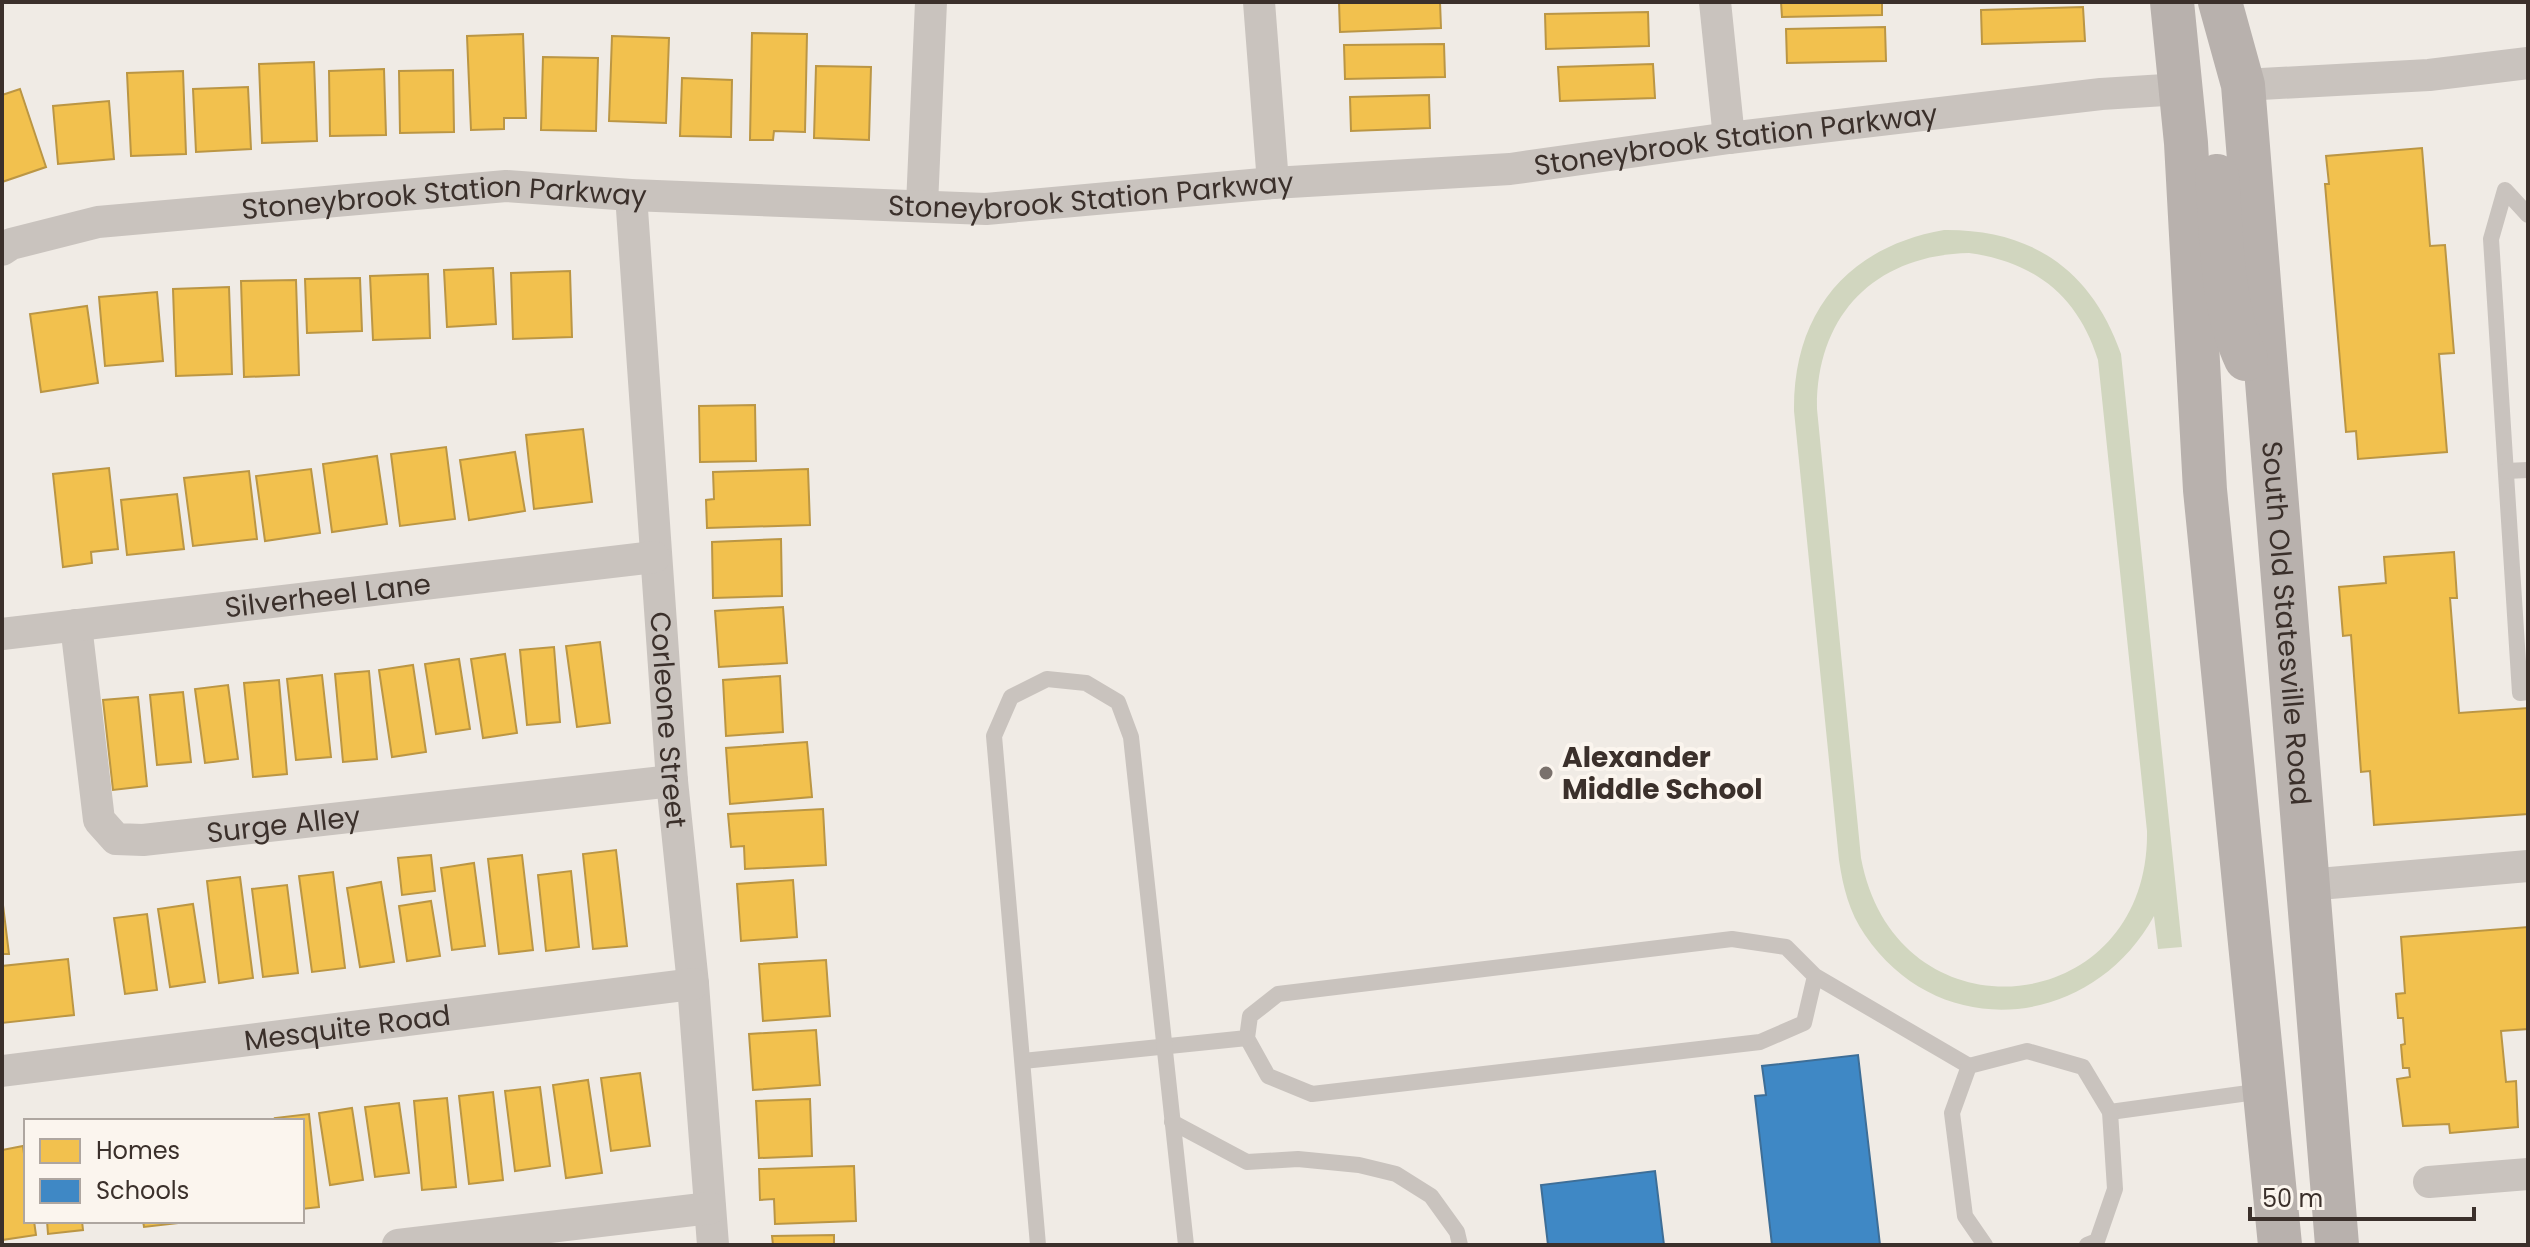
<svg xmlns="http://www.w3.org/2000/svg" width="2530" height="1247" font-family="Poppins,sans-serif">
	<rect width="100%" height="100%" fill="#f0ebe5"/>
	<path fill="#d1d6bf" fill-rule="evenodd" d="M 1944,230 C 2033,229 2092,271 2121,354 L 2182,947 L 2158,949 L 2154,916 C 2092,1029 1940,1045 1865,935 C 1849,912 1843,887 1839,860 L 1794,411 C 1793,313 1847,247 1944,230 ZM 1969,253 C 2035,262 2078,296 2098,360 L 2147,831 C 2150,1020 1896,1046 1861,858 L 1817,409 C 1816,315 1875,255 1969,253 Z"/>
	<g fill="#f2c14e" stroke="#bb9644" stroke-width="2">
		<path d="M 1339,2 L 1440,2 L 1441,28 L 1340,32 Z"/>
		<path d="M 1781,2 L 1882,2 L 1882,15 L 1782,17 Z"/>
		<path d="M 2083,7 L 2085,41 L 1982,44 L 1981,10 Z"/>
		<path d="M 1648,12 L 1649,46 L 1546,49 L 1545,14 Z"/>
		<path d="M 1885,27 L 1886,61 L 1787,63 L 1786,29 Z"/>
		<path d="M 752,33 L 807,34 L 805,132 L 774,131 L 773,140 L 750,140 Z"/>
		<path d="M 523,34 L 526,118 L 504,118 L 504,129 L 471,130 L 467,36 Z"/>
		<path d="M 612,36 L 669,38 L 666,123 L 609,121 Z"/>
		<path d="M 1444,44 L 1445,77 L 1345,79 L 1344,45 Z"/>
		<path d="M 543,57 L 598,58 L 596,131 L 541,130 Z"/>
		<path d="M 314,62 L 317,141 L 262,143 L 259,64 Z"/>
		<path d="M 1653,64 L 1655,98 L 1560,101 L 1558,67 Z"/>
		<path d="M 816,66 L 871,67 L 869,140 L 814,138 Z"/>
		<path d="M 384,69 L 386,135 L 330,136 L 329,71 Z"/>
		<path d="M 453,70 L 454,132 L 400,133 L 399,71 Z"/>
		<path d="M 183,71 L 186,154 L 131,156 L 127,73 Z"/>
		<path d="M 682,78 L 732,80 L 731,137 L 680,136 Z"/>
		<path d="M 248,87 L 251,149 L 196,152 L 193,89 Z"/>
		<path d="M 20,89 L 46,167 L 2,182 L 2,95 Z"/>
		<path d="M 1429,95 L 1430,128 L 1351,131 L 1350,97 Z"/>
		<path d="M 109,101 L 114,159 L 58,164 L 53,106 Z"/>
		<path d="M 2422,148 L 2430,246 L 2445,245 L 2454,353 L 2439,354 L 2447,452 L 2358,459 L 2356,431 L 2346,432 L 2325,184 L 2329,184 L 2326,156 Z"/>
		<path d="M 493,268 L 496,324 L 447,327 L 444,270 Z"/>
		<path d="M 570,271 L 572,337 L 513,339 L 511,273 Z"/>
		<path d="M 428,274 L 430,338 L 373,340 L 370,276 Z"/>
		<path d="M 360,278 L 362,331 L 307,333 L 305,279 Z"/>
		<path d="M 296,280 L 299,375 L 244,377 L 241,281 Z"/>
		<path d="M 229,287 L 232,374 L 176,376 L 173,289 Z"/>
		<path d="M 157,292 L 163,361 L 105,366 L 99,297 Z"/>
		<path d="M 87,306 L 98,383 L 41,392 L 30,314 Z"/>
		<path d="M 755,405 L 756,461 L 700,462 L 699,406 Z"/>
		<path d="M 583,429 L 592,502 L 534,509 L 526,435 Z"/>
		<path d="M 446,447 L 455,519 L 400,526 L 391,454 Z"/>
		<path d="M 515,452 L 525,511 L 469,520 L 460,460 Z"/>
		<path d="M 377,456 L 387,524 L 332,532 L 323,464 Z"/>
		<path d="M 109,468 L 118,549 L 91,552 L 92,563 L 63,567 L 53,474 Z"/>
		<path d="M 311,469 L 320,533 L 265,541 L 256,476 Z"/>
		<path d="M 808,469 L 810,525 L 707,528 L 706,500 L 714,499 L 713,472 Z"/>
		<path d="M 249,471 L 257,539 L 193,546 L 184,478 Z"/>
		<path d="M 177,494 L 184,549 L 127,555 L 121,500 Z"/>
		<path d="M 781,539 L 782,596 L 713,598 L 712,542 Z"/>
		<path d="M 2454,552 L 2457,598 L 2450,598 L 2459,713 L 2528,708 L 2528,814 L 2374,825 L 2370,771 L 2361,772 L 2351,635 L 2343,636 L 2339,587 L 2386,583 L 2384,557 Z"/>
		<path d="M 783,607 L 787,663 L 719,667 L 715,611 Z"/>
		<path d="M 600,642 L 610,723 L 577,727 L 566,646 Z"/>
		<path d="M 554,647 L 560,722 L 527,725 L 520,650 Z"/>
		<path d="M 505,654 L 517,733 L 483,738 L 471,659 Z"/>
		<path d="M 459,659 L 470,729 L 436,734 L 425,664 Z"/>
		<path d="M 413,665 L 426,752 L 392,757 L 379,670 Z"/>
		<path d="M 369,671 L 377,759 L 343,762 L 335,674 Z"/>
		<path d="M 322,675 L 331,757 L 296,760 L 287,679 Z"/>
		<path d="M 780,676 L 783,732 L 726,736 L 723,680 Z"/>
		<path d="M 279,680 L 287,774 L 253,777 L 244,683 Z"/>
		<path d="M 228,685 L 238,759 L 205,763 L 195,689 Z"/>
		<path d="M 183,692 L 191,762 L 157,765 L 150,695 Z"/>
		<path d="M 138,697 L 147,786 L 113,790 L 103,700 Z"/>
		<path d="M 807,742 L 812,797 L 730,804 L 726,748 Z"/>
		<path d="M 823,809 L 826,865 L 745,869 L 744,846 L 731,847 L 728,814 Z"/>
		<path d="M 616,850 L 627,946 L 593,949 L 583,854 Z"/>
		<path d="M 431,855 L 435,891 L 402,895 L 398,858 Z"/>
		<path d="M 522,855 L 533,950 L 499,954 L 488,859 Z"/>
		<path d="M 474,863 L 485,946 L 452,950 L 441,868 Z"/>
		<path d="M 571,871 L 579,947 L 546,951 L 538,875 Z"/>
		<path d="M 333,872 L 345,968 L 312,972 L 299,876 Z"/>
		<path d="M 240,877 L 253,978 L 219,983 L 207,881 Z"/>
		<path d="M 793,880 L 797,937 L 741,941 L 737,884 Z"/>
		<path d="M 381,882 L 394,962 L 360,967 L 347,888 Z"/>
		<path d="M 287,885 L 298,973 L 263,977 L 252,889 Z"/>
		<path d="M 2,897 L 9,954 L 2,954 Z"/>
		<path d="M 431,901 L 440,956 L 407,961 L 399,906 Z"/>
		<path d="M 193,904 L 205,982 L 170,987 L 158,909 Z"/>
		<path d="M 147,914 L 157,990 L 125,994 L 114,918 Z"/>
		<path d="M 2528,927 L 2528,1029 L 2501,1031 L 2506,1082 L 2516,1081 L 2518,1127 L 2450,1133 L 2449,1124 L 2403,1126 L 2397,1079 L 2410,1077 L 2409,1068 L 2403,1068 L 2401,1045 L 2405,1044 L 2403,1018 L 2398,1018 L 2396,994 L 2405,993 L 2401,937 Z"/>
		<path d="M 68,959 L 74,1015 L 2,1023 L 2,966 Z"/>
		<path d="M 826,960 L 830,1016 L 763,1021 L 759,964 Z"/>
		<path d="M 816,1030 L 820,1085 L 753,1090 L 749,1034 Z"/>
		<path d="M 640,1073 L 650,1146 L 611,1151 L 601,1078 Z"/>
		<path d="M 588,1080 L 602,1173 L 566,1178 L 553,1085 Z"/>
		<path d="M 540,1087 L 550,1166 L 515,1171 L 505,1091 Z"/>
		<path d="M 493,1092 L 503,1180 L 469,1184 L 459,1096 Z"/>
		<path d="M 447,1098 L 456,1187 L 422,1190 L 414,1101 Z"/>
		<path d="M 810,1099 L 812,1156 L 759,1158 L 756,1101 Z"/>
		<path d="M 399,1103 L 409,1173 L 375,1177 L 365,1107 Z"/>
		<path d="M 352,1108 L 363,1180 L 330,1185 L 319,1113 Z"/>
		<path d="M 309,1114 L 319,1207 L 302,1209 L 302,1121 L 276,1121 L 275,1118 Z"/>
		<path d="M 23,1146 L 26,1169 L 26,1221 L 34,1221 L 36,1235 L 2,1240 L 2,1150 Z"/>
		<path d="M 854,1166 L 856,1221 L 775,1224 L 774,1199 L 760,1200 L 759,1169 Z"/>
		<path d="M 47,1221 L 82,1221 L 83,1230 L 48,1234 Z"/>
		<path d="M 143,1221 L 178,1221 L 179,1223 L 144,1227 Z"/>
		<path d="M 834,1235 L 834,1245 L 773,1245 L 772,1236 Z"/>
	</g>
	<g fill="#3f88c5" stroke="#3e6e97" stroke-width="2">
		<path d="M 1858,1055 L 1880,1245 L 1772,1245 L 1755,1096 L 1766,1095 L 1762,1066 Z"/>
		<path d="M 1655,1171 L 1664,1245 L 1548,1245 L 1541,1185 Z"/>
	</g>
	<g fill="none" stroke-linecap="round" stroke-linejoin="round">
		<g stroke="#c9c3be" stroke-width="16">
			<path d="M 2528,215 L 2505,190 L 2491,239 L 2520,693 L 2528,692"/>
			<path d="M 2506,471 L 2528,470"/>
			<path d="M 1815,976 L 1804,1023 L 1760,1042 L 1312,1094 L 1268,1076 L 1247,1038 L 1250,1016 L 1278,994 L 1732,939 L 1786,947 L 1815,976 L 1969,1066"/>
			<path d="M 1023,1061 L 1247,1038"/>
			<path d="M 2110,1112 L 2263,1091"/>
			<path d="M 1172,1122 L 1247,1162 L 1298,1159 L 1359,1165 L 1396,1174 L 1431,1196 L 1457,1232 L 1460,1245"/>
			<path d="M 1038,1245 L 994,736 L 1011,697 L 1047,679 L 1086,683 L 1118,702 L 1131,737 L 1186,1245"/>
			<path d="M 1985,1245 L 1965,1216 L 1952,1113 L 1969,1066 L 2027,1051 L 2083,1067 L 2110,1112 L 2115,1189 L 2097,1241 L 2087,1245"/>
		</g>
		<g stroke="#c9c3be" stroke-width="32">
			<path d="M 1259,2 L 1273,183"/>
			<path d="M 1715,2 L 1729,138"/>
			<path d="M 2243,85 L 2429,75 L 2528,63"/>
			<path id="s1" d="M 631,195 L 672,781 L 693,984 L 713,1245"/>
			<path d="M 922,205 L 931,2"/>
			<path id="s2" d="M 2,250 L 11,244 L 98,222 L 506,186 L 631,195 L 986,209 L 1273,183 L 1510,169 L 1729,138 L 2101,94 L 2181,89"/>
			<path id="s3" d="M 76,625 L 99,820 L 116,839 L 143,840 L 672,781"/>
			<path id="s4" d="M 2,634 L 654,557"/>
			<path d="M 2307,885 L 2528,866"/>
			<path id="s5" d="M 2,1071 L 693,984"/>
			<path d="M 2429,1182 L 2528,1174"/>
			<path d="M 398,1245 L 710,1208"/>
		</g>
		<g stroke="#b8b1ad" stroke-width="44">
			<path d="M 2172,2 L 2186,143 L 2205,490 L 2280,1245"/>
			<path id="s6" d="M 2220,2 L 2243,85 L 2337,1245"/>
			<path d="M 2217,176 C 2222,236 2220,303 2246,359"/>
		</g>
	</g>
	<circle fill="#7a716c" stroke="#fbf5ee" stroke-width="3" cx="1546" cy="773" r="8"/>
	<g text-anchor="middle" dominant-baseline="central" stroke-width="8" stroke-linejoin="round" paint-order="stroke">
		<g font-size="28" fill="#3b302b" stroke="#fbf5ee">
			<text stroke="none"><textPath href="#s2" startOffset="1744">Stoneybrook Station Parkway</textPath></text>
			<text stroke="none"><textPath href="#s2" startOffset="1096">Stoneybrook Station Parkway</textPath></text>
			<text stroke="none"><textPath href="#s2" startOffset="448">Stoneybrook Station Parkway</textPath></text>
			<text stroke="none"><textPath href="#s4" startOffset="328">Silverheel Lane</textPath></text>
			<text stroke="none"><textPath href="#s6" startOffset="626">South Old Statesville Road</textPath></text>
			<text stroke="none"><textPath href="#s1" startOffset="526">Corleone Street</textPath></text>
			<text stroke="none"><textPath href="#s3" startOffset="390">Surge Alley</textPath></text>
			<text stroke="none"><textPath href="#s5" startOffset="348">Mesquite Road</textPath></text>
		</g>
		<g font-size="28" font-weight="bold" fill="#3b302b" stroke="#fbf5ee" text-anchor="start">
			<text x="1562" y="757">Alexander<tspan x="1562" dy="32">Middle School</tspan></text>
		</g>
	</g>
	<rect width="2530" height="1247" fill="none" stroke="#3b302b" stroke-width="8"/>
	<rect x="24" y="1119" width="280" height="104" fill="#fbf5ee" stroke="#aea6a0" stroke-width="2"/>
	<rect x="40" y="1139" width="40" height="24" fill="#f2c14e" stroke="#aea6a0" stroke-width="2"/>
	<text x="96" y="1159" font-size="24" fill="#3b302b">Homes</text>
	<rect x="40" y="1179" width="40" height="24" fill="#3f88c5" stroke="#aea6a0" stroke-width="2"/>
	<text x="96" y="1199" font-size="24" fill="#3b302b">Schools</text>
	<path d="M2250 1207v12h224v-12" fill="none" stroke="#3b302b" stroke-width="4"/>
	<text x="2262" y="1207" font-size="24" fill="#3b302b" stroke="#fbf5ee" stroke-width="6" paint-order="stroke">50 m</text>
</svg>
